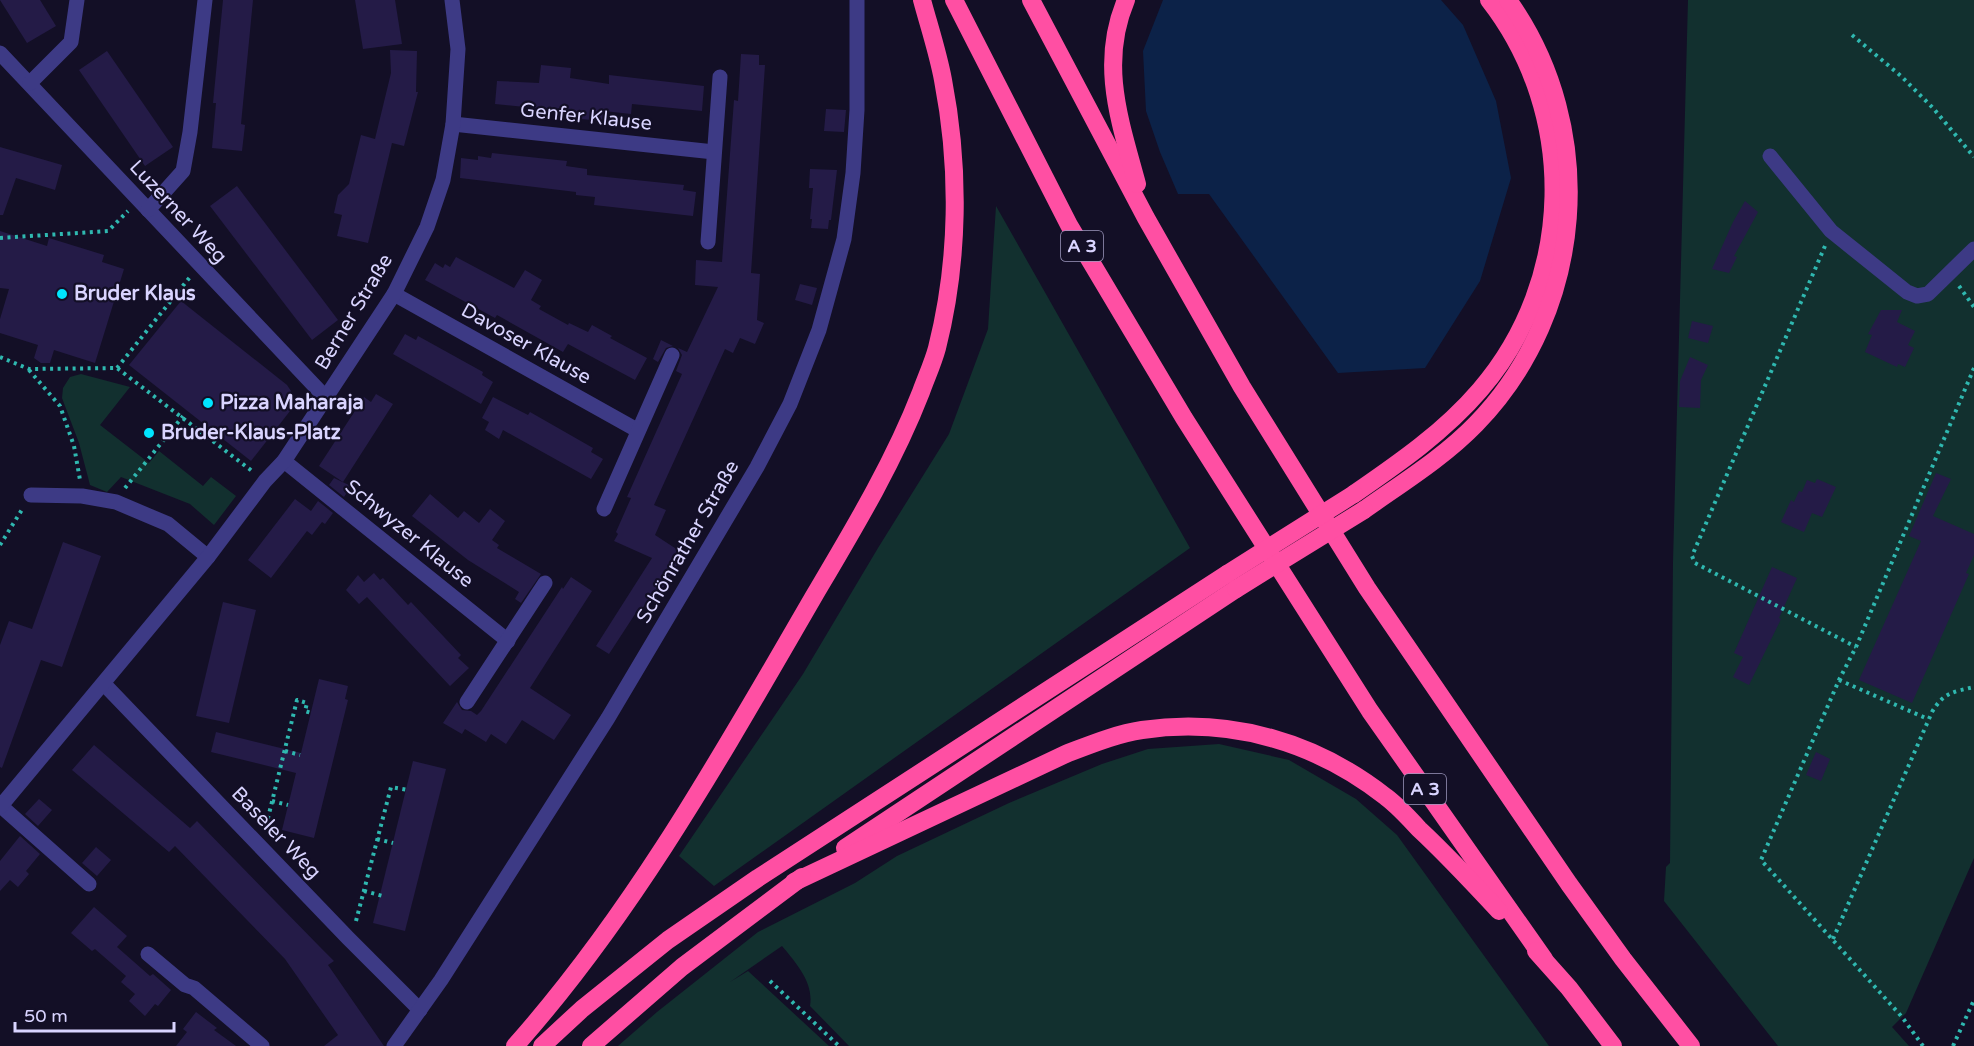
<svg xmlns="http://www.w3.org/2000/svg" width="1974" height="1046" font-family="'Varela Round',sans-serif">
	<rect width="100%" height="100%" fill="#130f26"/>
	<g fill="#12302f">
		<path d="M 1688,0 L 1974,0 L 1974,858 L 1906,1013 L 1892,1027 L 1909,1046 L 1778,1046 L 1664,901 L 1666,867 L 1670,863 L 1673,562 Z"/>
		<path d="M 996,206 L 1190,548 L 714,886 L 679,856 L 803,674 L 878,548 L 949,434 L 988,329 Z"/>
		<path d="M 81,374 L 130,387 L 100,425 L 149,463 L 159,451 L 203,486 L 211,477 L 236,496 L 214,525 L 190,504 L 121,477 L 107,492 L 90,485 L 79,443 L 62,398 L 63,388 L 70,377 Z"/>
		<path d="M 1219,744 L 1289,760 L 1356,799 L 1397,835 L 1549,1046 L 849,1046 L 810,1006 C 814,983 797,964 782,946 L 730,982 L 748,971 L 829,1046 L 618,1046 L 657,1012 L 758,932 L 855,883 L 897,856 L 1009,803 L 1102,764 L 1148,749 Z"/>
	</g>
	<path fill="#0c2248" d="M 1163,0 L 1441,0 L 1463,25 L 1496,101 L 1511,178 L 1480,281 L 1425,368 L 1338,373 L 1209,194 L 1178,194 L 1160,152 L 1146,111 L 1143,51 Z"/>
	<g fill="#241b47">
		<path d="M 0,0 L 40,0 L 56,26 L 27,43 Z"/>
		<path d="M 223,0 L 253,0 L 241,124 L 245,125 L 242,151 L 212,148 L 216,103 L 213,103 Z"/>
		<path d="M 355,0 L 395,0 L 402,44 L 363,49 Z"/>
		<path d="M 390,50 L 417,51 L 416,92 L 418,92 L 404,146 L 392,143 L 368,243 L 337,236 L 342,215 L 334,213 L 338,195 L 349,184 L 361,135 L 375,139 L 391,73 Z"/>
		<path d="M 107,51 L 173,147 L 145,166 L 79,70 Z"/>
		<path d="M 741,54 L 759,55 L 759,65 L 765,65 L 751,273 L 760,274 L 757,320 L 764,323 L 755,344 L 740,338 L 733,353 L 725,349 L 654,505 L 666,510 L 655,535 L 684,554 L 658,596 L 653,592 L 642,609 L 639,608 L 609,654 L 596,646 L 652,558 L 614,541 L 618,534 L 616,532 L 631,498 L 627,497 L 682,374 L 676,371 L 682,355 L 678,348 L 687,352 L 718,287 L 695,285 L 696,260 L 722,262 L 734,100 L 738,101 Z"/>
		<path d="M 541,65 L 571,68 L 570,78 L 609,84 L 609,75 L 704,86 L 702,111 L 632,104 L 631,114 L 604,111 L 603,121 L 581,119 L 582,113 L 495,104 L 497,81 L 539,83 Z"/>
		<path d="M 826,109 L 846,110 L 844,132 L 824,131 Z"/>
		<path d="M 0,147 L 62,165 L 55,190 L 16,178 L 3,215 L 0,215 Z"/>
		<path d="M 492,153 L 567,161 L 566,166 L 587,169 L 587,175 L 684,185 L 683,190 L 696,192 L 693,216 L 594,205 L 595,197 L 576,195 L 576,192 L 460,178 L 461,158 L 478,160 L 478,156 L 491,158 Z"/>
		<path d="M 810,169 L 837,170 L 831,220 L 829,220 L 828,229 L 811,228 L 812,219 L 810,219 L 813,188 L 809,188 Z"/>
		<path d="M 237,186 L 338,320 L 312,340 L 210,206 Z"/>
		<path d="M 1745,201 L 1758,212 L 1734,256 L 1737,257 L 1729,273 L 1712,269 L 1733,222 Z"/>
		<path d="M 0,231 L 47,246 L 49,238 L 104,255 L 102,262 L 124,269 L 95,363 L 54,350 L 50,363 L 41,363 L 34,358 L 38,345 L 0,333 L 0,319 L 9,289 L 0,288 Z"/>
		<path d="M 456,257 L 514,288 L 525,270 L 542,280 L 531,300 L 541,306 L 539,309 L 568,325 L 569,323 L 588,332 L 592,325 L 612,336 L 610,338 L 647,358 L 635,380 L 568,344 L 563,352 L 497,315 L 495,318 L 425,280 L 435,263 L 443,268 L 445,264 L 450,267 Z"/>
		<path d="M 800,284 L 817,288 L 812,305 L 795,300 Z"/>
		<path d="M 181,301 L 287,385 L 291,391 L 293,397 L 290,411 L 251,461 L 129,365 Z"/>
		<path d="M 1881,310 L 1902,310 L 1897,322 L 1915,331 L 1908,345 L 1914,348 L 1905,367 L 1898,364 L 1897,367 L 1865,352 L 1872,335 L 1868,334 Z"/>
		<path d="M 1692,321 L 1713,326 L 1708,343 L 1688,338 Z"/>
		<path d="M 405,334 L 416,340 L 418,336 L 483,372 L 482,375 L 493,382 L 481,404 L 393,354 Z"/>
		<path d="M 661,340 L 673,346 L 666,348 L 658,362 L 653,359 Z"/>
		<path d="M 1690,357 L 1708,365 L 1701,380 L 1700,408 L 1679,407 L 1680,381 Z"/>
		<path d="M 376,394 L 393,404 L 343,482 L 319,466 L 364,397 L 371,402 Z"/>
		<path d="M 493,397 L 528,415 L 530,412 L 593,448 L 591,452 L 603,459 L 591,479 L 503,430 L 499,439 L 485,430 L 489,422 L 482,418 Z"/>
		<path d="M 1936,473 L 1951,479 L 1933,516 L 1974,534 L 1974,555 L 1966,573 L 1969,574 L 1912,703 L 1859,680 L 1921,541 L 1909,536 Z"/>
		<path d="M 334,478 L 351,486 L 344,497 L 329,485 Z"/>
		<path d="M 1817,479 L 1836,487 L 1822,517 L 1812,513 L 1804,532 L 1781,522 L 1791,500 L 1794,502 L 1799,491 L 1802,492 L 1807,480 L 1815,483 Z"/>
		<path d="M 430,494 L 458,518 L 464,511 L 479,523 L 490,509 L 505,521 L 492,540 L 499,545 L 497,548 L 541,574 L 521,603 L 515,599 L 519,592 L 468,560 L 412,516 Z"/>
		<path d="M 295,499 L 311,511 L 318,501 L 333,513 L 325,524 L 322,522 L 312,535 L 307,531 L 271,578 L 248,560 Z"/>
		<path d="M 63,542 L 101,556 L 62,667 L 41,660 L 2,768 L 0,767 L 0,645 L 9,621 L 32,629 Z"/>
		<path d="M 1772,567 L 1797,578 L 1779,618 L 1781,619 L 1749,685 L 1733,677 L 1743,657 L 1734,653 Z"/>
		<path d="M 374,573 L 380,580 L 383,578 L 408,605 L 411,602 L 461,655 L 458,658 L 469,668 L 450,686 L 367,597 L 359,604 L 346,590 L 358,575 L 364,582 Z"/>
		<path d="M 571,577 L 592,591 L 530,688 L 571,715 L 554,740 L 522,720 L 506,744 L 491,734 L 486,742 L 465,729 L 462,734 L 443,723 L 457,702 L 462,710 L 471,711 L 477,715 L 481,711 L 562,587 L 563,589 Z"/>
		<path d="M 223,602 L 256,610 L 229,723 L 196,716 Z"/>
		<path d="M 319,679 L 348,686 L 345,699 L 348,700 L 314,838 L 282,830 L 296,773 L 211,752 L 216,732 L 301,753 Z"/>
		<path d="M 94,745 L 190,828 L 197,821 L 320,947 L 334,961 L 328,965 L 384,1046 L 324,1046 L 338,1035 L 285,959 L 175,846 L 169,852 L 72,770 Z"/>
		<path d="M 1816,752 L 1830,759 L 1821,781 L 1806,775 Z"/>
		<path d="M 413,761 L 446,769 L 405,931 L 373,923 Z"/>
		<path d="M 39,799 L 52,810 L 38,826 L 25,814 Z"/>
		<path d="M 20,836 L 40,854 L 26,871 L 29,874 L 18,887 L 10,880 L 0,891 L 0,861 Z"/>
		<path d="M 96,847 L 111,860 L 97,876 L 82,863 Z"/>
		<path d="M 94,907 L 127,936 L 117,947 L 150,976 L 153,974 L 171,990 L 158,1006 L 155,1004 L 145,1016 L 129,1001 L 135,994 L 121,982 L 126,976 L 95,949 L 92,951 L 71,933 Z"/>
		<path d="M 196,1012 L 217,1028 L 214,1030 L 236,1046 L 176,1046 L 187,1032 L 183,1029 Z"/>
	</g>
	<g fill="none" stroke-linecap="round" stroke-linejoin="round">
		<g stroke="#2fb8b0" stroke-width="4" stroke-dasharray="3 4.5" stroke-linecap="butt">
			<path d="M 1852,35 L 1901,76 L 1933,108 L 1974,157"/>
			<path d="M 0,238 L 108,231 L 128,211"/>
			<path d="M 1825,246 L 1692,556 L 1695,563 L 1856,647"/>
			<path d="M 1959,286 L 1974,307"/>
			<path d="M 0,357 L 29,369 L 117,368 L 252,471"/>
			<path d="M 117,368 L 190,277"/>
			<path d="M 29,370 L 60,406 L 74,446 L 80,480"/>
			<path d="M 125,488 L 183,416"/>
			<path d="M 0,545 L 23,508"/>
			<path d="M 1839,680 L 1928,719"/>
			<path d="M 285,751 L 300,755"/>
			<path d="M 272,801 L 288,805"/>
			<path d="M 266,826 L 297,700 L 307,703 L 305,711 L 311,713"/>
			<path d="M 377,839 L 393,843"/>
			<path d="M 364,891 L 383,896"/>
			<path d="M 356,921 L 391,787 L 408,790"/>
			<path d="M 1833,939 L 1932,712 C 1944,692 1953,692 1974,687"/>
			<path d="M 770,981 L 839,1046"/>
			<path d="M 1923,1046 L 1902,1017 L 1761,860 L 1839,680 L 1856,647 L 1974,368"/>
			<path d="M 1953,1046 L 1974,1000"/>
		</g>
		<g stroke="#3d3a85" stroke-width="15">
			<path d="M 0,53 L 326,398"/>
			<path d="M 30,83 L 71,42 L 77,0"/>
			<path d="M 453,124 L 714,152"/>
			<path d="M 1770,156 L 1831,231 L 1907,292 L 1917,296 L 1928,294 L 1974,249"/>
			<path d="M 148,210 L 183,171 L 190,132 L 205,0"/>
			<path d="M 708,242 L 720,77"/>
			<path d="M 394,294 L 637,430"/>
			<path d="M 284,461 L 508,641"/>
			<path d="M 31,495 L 82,496 L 116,502 L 168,524 L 208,557"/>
			<path d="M 604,509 L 672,355"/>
			<path d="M 104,684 L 348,938 L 420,1010"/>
			<path d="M 467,702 L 545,583"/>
			<path d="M 1,806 L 89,884"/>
			<path d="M 0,807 L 208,557 L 265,481 L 284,461 L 394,294 L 427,227 L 443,180 L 453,124 L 458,49 L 452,0"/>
			<path d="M 148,954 L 185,985 L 194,988 L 262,1046"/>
			<path d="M 394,1046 L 441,980 L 608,718 L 757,467 L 790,404 L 819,330 L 844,239 L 853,173 L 857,110 L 857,0"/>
		</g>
		<g stroke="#ff4fa3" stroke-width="18">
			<path d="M 954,0 L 1069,225 L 1184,418 L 1370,711 L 1544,959"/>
			<path d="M 1031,0 L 1146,218 L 1242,387 L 1367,588 L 1569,884 L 1623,959 L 1691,1046"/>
			<path d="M 1126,0 C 1099,64 1120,121 1137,184"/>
			<path d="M 1354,494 C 1399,463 1444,432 1480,390 C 1575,280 1578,114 1489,0"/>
			<path d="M 1364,510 C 1402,483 1443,458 1476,424 C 1586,311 1600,129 1508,0"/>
			<path d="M 845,848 L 1236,589"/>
			<path d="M 794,882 L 1068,753 C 1092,744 1116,734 1142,730 C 1231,717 1316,742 1386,797 C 1398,806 1409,818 1419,829 C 1447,855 1473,883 1499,911"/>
			<path d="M 1536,951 L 1569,988 L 1613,1046"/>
			<path d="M 515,1046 C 635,911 724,751 814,596 C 853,530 893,464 921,392 C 926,378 933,363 937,348 C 959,261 960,168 943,80 C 938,53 929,26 922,0"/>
			<path d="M 542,1046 L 582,1009 L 668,940 L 758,878 L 1227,574"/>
			<path d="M 591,1046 L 682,967 L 802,877"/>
		</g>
		<g stroke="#ff4fa3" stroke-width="18">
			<path d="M 1227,574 L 1354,494"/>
			<path d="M 1236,589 L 1364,510"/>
		</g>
	</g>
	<g fill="#00e5ff" stroke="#130f26" stroke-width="2">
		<circle cx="62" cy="294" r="6"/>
		<circle cx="208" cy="403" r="6"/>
		<circle cx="149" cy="433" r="6"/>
	</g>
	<g text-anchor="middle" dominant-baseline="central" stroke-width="4.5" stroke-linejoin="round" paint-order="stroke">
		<g fill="#130f26" stroke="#9e99be" stroke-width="1.5">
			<rect x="1061" y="231" width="42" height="30" rx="4.5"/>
			<rect x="1404" y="774" width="42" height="30" rx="4.5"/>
		</g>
		<g font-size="18" font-weight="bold" fill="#d9d4ff">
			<text x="1082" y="246">A 3</text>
			<text x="1425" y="789">A 3</text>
		</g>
		<g font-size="20" fill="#d9d4ff" stroke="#130f26">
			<text transform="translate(586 117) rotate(6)">Genfer Klause</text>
			<text transform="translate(178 212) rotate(47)">Luzerner Weg</text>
			<text transform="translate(354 312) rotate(-59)">Berner Straße</text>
			<text transform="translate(526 344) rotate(29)">Davoser Klause</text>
			<text transform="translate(409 534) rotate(39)">Schwyzer Klause</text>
			<text transform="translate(688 542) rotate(-60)">Schönrather Straße</text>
			<text transform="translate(276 833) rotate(46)">Baseler Weg</text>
		</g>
		<g font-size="20" font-weight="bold" fill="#d9d4ff" stroke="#130f26" text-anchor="start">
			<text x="74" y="294">Bruder Klaus</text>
			<text x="220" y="403">Pizza Maharaja</text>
			<text x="161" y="433">Bruder-Klaus-Platz</text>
		</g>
	</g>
	<path d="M15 1022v9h159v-9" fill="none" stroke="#d9d4ff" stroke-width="3"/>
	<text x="24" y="1022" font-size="18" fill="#d9d4ff" stroke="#130f26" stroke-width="4.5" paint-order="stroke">50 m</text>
</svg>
